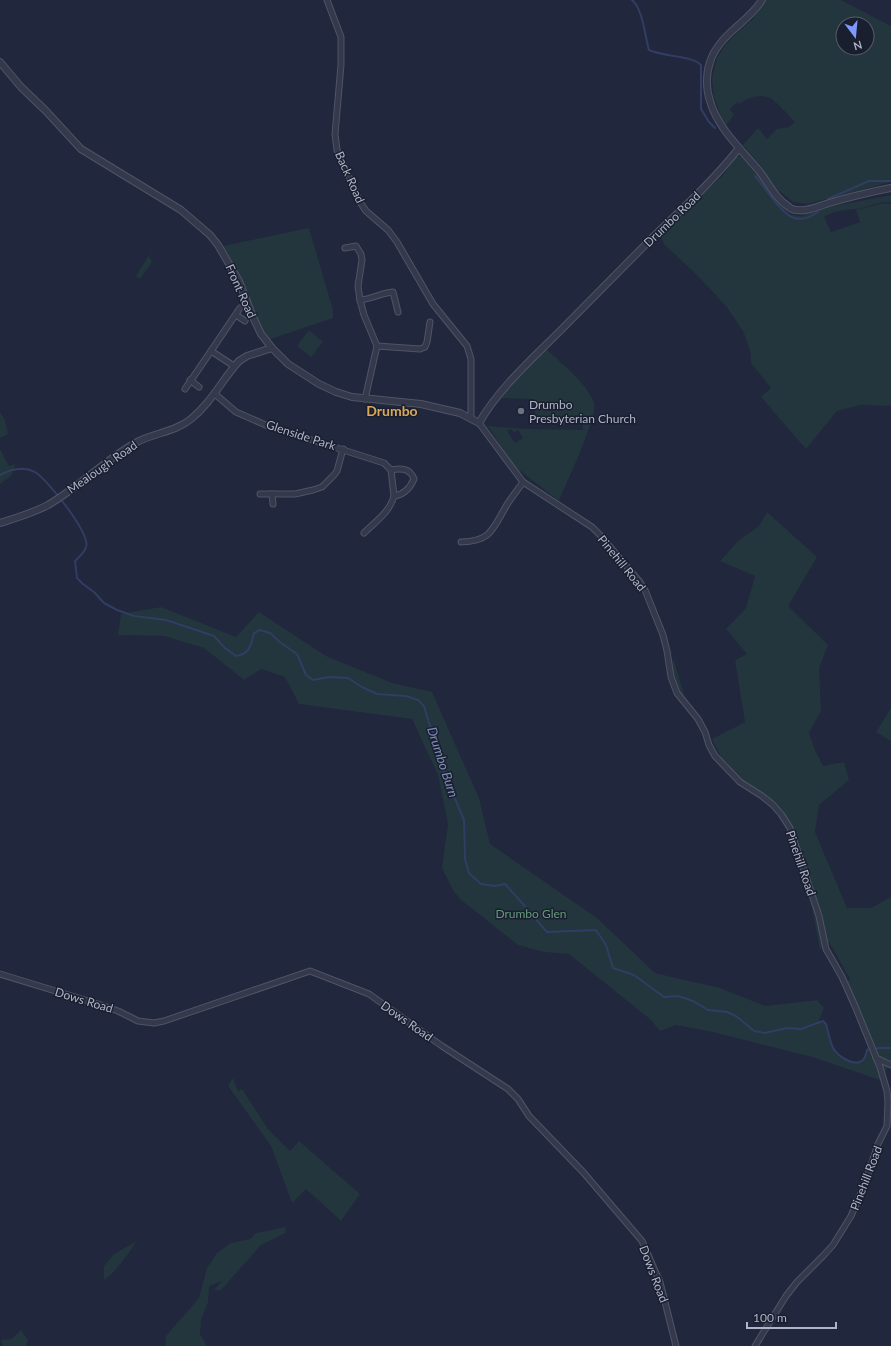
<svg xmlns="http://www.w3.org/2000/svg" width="891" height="1346" font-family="Lato,sans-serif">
	<rect width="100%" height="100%" fill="#21273c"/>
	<g fill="#23353d" fill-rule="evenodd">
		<path d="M 766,0 L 841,0 L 891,26 L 891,182 L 807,204 L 793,202 L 777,189 L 759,164 L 743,145 L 758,128 L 767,139 L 777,129 L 789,127 L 795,122 C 790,117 775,100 770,98 C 760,94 748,97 740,104 L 737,102 L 730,109 L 734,115 L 726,125 L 722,119 L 714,97 L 712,78 L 717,58 L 726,44 L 739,31 L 752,20 ZM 843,24 L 867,24 L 867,48 L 843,48 Z"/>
		<path d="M 741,156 L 743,157 L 762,179 L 781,205 L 790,214 L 801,216 L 829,207 L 891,195 L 891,202 C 879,201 869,207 857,209 C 844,210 836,210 824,217 L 831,232 L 860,222 L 856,210 L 884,203 L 891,204 L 891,406 L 860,405 L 837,411 L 806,449 L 761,397 L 771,388 L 751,363 L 750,350 L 743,331 L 726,306 L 699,277 L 665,245 L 660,236 L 723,175 L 736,157 Z"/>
		<path d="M 309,228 L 333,310 L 333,318 L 268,340 L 256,319 L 239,274 L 223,246 Z"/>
		<path d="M 158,240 L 149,256 L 152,262 L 140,279 L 136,276 Z"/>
		<path d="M 309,330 L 323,342 L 311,357 L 297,346 Z"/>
		<path d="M 546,349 C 562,364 587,383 594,403 C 598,416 566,485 559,501 L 519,470 L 511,462 L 488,426 L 526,429 L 583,430 L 583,423 L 566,424 L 551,423 L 551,421 L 536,420 L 534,399 L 498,398 L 518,374 ZM 511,429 L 514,432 L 518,430 L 523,438 L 515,443 L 507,431 Z"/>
		<path d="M 0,412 L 5,420 L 8,434 L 0,438 Z"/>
		<path d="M 0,449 L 9,466 L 16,464 L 11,476 L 0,484 Z"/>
		<path d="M 767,512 L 817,557 L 788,606 L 828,645 L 819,668 L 821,711 L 809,733 L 815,750 L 823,766 L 844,762 L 849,780 L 819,805 L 815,832 L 847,908 L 871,908 L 891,897 L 891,1062 L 880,1080 L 812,1057 L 713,1032 L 676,1025 L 660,1031 L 651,1020 L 569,954 L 544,952 L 518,945 L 460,899 L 453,890 L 442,868 L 448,824 L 438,775 L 412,719 L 299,704 L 285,677 L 261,669 L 244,680 L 204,648 L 164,636 L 118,635 L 121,614 L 161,607 L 236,637 L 259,612 L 326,656 L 392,683 L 432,692 L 479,798 L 490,844 L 597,918 L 655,973 L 720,988 L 765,1006 L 817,1000 L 824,1008 L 819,1021 C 822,1020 825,1021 826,1024 C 830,1031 830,1041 834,1048 C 839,1056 855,1066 863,1058 C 866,1055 866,1050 868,1047 L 843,985 L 850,979 L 829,942 L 820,949 L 812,908 L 787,830 L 780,817 L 782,812 L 765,794 L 742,781 L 722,759 L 712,739 L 745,722 L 735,660 L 747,654 L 726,629 L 746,608 L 755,576 L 720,561 L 738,541 L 759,526 Z"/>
		<path d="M 673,657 L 685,698 C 673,682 671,677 673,657 Z"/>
		<path d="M 891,708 L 891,741 L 876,732 Z"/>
		<path d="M 233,1078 L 238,1091 L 242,1089 L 268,1129 L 290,1151 L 299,1141 L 360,1194 L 341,1221 L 306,1189 L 292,1203 L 271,1146 L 228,1086 Z"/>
		<path d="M 286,1227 L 285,1233 L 261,1245 L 221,1290 L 214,1290 L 222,1281 L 209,1286 L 208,1302 L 201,1320 L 200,1334 L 207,1346 L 165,1346 L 166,1336 L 199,1298 L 207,1268 L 217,1253 L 231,1243 L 250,1239 L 256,1233 Z"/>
		<path d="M 137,1241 C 127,1255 118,1270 104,1280 L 104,1266 L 114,1254 Z"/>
		<path d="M 21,1330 L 28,1340 L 26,1346 L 3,1346 L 1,1340 L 11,1339 Z"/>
	</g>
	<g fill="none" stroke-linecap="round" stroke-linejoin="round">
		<g stroke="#313d62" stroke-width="2">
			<path d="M 632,0 C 643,9 645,37 649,50 C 664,57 691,55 701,65 L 701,109 L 709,122 L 715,128"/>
			<path d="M 755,176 C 760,182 765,188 769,194 C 782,211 794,229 818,212"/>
			<path d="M 828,199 L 869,181 L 891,181"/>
			<path d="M 0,475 C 11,469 23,466 35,472 C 47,479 91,534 86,547 C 85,552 79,557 75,561 L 77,578 L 83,584 L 94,592 L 104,603 L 117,610 L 134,616 L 166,620 L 214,636 L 225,648 L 236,656 C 250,654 251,645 254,633 L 260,630 L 270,633 L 281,643 L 297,654 L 306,675 L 313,680 L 329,677 L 348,678 L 362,687 L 377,694 L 406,696 L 418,700 L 424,706 L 429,723 L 436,739 L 442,768 L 464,820 L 465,859 L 469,873 L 481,884 L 495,886 L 505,884 C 520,900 533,916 547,932 L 596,930 L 606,945 L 613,968 L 634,975 L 664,997 L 678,996 L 693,1001 L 708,1010 L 727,1012 L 736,1016 L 754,1031 L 765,1033 L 787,1028 L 801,1029 L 823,1021 L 826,1024 C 828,1032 830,1041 833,1048 C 838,1056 853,1067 862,1061 C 866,1058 866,1053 867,1050 L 880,1048 L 891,1048"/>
		</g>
		<g stroke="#4f5466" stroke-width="7">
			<g id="minor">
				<path d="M 327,0 L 341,37 L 341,65 L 335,134 L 337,150 L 360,202 L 366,211 L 388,230 L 397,242 L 433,304 L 467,346 L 471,359 L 471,418"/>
				<path d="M 345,248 L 356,246 L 361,254 L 362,260 L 358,286 L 360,300 L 364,315 L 377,346 L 365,399"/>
				<path d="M 360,300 C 372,299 381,293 393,292 L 398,312"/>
				<path d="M 236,315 L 245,321"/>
				<path d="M 377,346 L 420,349 L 425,347 L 427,342 L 430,322"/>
				<path d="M 211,351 L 240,308"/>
				<path d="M 190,380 L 199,387"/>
				<path d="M 185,389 L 211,351 L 234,366"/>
				<path d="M 215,394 L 236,412 L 268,426 L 384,463 L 391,470 C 401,468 410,468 414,479 C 410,488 404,495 394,496 C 390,512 375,522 364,533"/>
				<path d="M 479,423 L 523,482 L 592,527 L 600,535 L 640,582 L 645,590 L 663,635 L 667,651 L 671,677 L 677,693 L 698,719 L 705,732 L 709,745 L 715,756 L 740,782 L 762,796 L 773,805 L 781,814 L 790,828 L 819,916 L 826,949 L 842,977 L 855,1006 L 880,1067 L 887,1091 L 888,1102 L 887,1126 L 878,1144 L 864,1186 L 851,1216 L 833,1245 L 823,1256 L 797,1282 L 786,1296 L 755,1346"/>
				<path d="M 391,470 L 394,496"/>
				<path d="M 260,494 L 295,494 L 313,490 L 322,487 L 334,475 L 337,471 L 343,449"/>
				<path d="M 272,494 L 273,504"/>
				<path d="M 461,542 C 490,541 492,531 505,508 C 510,499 517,491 523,482"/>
				<path d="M 0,974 L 98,1004 L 118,1011 L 138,1021 L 154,1023 L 164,1021 L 310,971 L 369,994 L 442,1046 L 508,1089 L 518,1099 L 529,1116 L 583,1172 L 642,1241 L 660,1282 L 676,1346"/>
				<path d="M 876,1058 L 891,1065"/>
			</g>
		</g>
		<g stroke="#4f5466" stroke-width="8">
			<g id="tertiary">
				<path d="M 762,0 C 748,23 719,34 710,62 C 706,74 706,89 710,101 C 718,129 742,150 760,172 C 769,184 776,199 789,207 C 791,209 794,210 797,210 C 808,212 819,206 829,203 C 850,197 870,192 891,188"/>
				<path d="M 0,62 L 21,87 L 45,110 L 81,149 L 181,210 L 210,235 L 218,245 L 239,281 L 253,317 L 261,334 L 272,348 L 288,364 L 319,384 L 336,392 L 352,397 L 421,404 L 460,413 L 479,423 C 499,388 533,358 561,330 C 592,299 622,268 653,237 C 683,208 713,181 739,148"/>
				<path d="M 0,523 C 16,518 33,513 48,505 C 79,487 104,461 135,443 C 153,433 175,432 191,419 C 211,403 222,380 239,361 L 247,356 L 272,348"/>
			</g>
		</g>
		<use href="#minor" stroke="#343a4c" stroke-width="5"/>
		<use href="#tertiary" stroke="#343a4c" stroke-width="6"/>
	</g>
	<circle fill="#6b7280" stroke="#1a1f30" stroke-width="1.5" cx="521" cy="411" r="4"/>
	<g text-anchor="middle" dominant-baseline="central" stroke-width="3" stroke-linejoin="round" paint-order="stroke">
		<g font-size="12" fill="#afb4c8" stroke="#1a1f30">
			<text transform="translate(350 177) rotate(66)">Back Road</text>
			<text transform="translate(672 219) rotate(-44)">Drumbo Road</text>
			<text transform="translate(241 291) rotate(66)">Front Road</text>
			<text transform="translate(301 435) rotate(18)">Glenside Park</text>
			<text transform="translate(102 467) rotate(-35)">Mealough Road</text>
			<text transform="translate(622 563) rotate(51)">Pinehill Road</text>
			<text transform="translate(801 863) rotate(71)">Pinehill Road</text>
			<text transform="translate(84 1000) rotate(17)">Dows Road</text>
			<text transform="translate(407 1021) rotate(35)">Dows Road</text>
			<text transform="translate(866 1178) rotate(-69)">Pinehill Road</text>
			<text transform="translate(654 1274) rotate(69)">Dows Road</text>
		</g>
		<g font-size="12" fill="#afb4c8" stroke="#1a1f30" text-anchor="start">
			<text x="529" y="404">Drumbo<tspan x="529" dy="14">Presbyterian Church</tspan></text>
		</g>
		<g font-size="12" fill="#659a7b" stroke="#1a1f30">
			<text x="531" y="913">Drumbo Glen</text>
		</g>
		<g font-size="13" font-style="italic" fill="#7d8bb6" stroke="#1a1f30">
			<text transform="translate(443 762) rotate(72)">Drumbo Burn</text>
		</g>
		<g font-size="14" font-weight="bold" fill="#daa858" stroke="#1a1f30">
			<text x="392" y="410">Drumbo</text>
		</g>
	</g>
	<g transform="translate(855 36) rotate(164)"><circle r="19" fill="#1a1f30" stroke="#565b6d"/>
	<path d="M0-3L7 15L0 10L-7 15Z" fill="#7e98fe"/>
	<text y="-6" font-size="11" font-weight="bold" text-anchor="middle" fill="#afb4c8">N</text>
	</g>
	<path d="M747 1322v6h89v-6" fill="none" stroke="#afb4c8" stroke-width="2"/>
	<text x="753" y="1322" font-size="12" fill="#afb4c8" stroke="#1a1f30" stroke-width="3" paint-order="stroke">100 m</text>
</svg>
